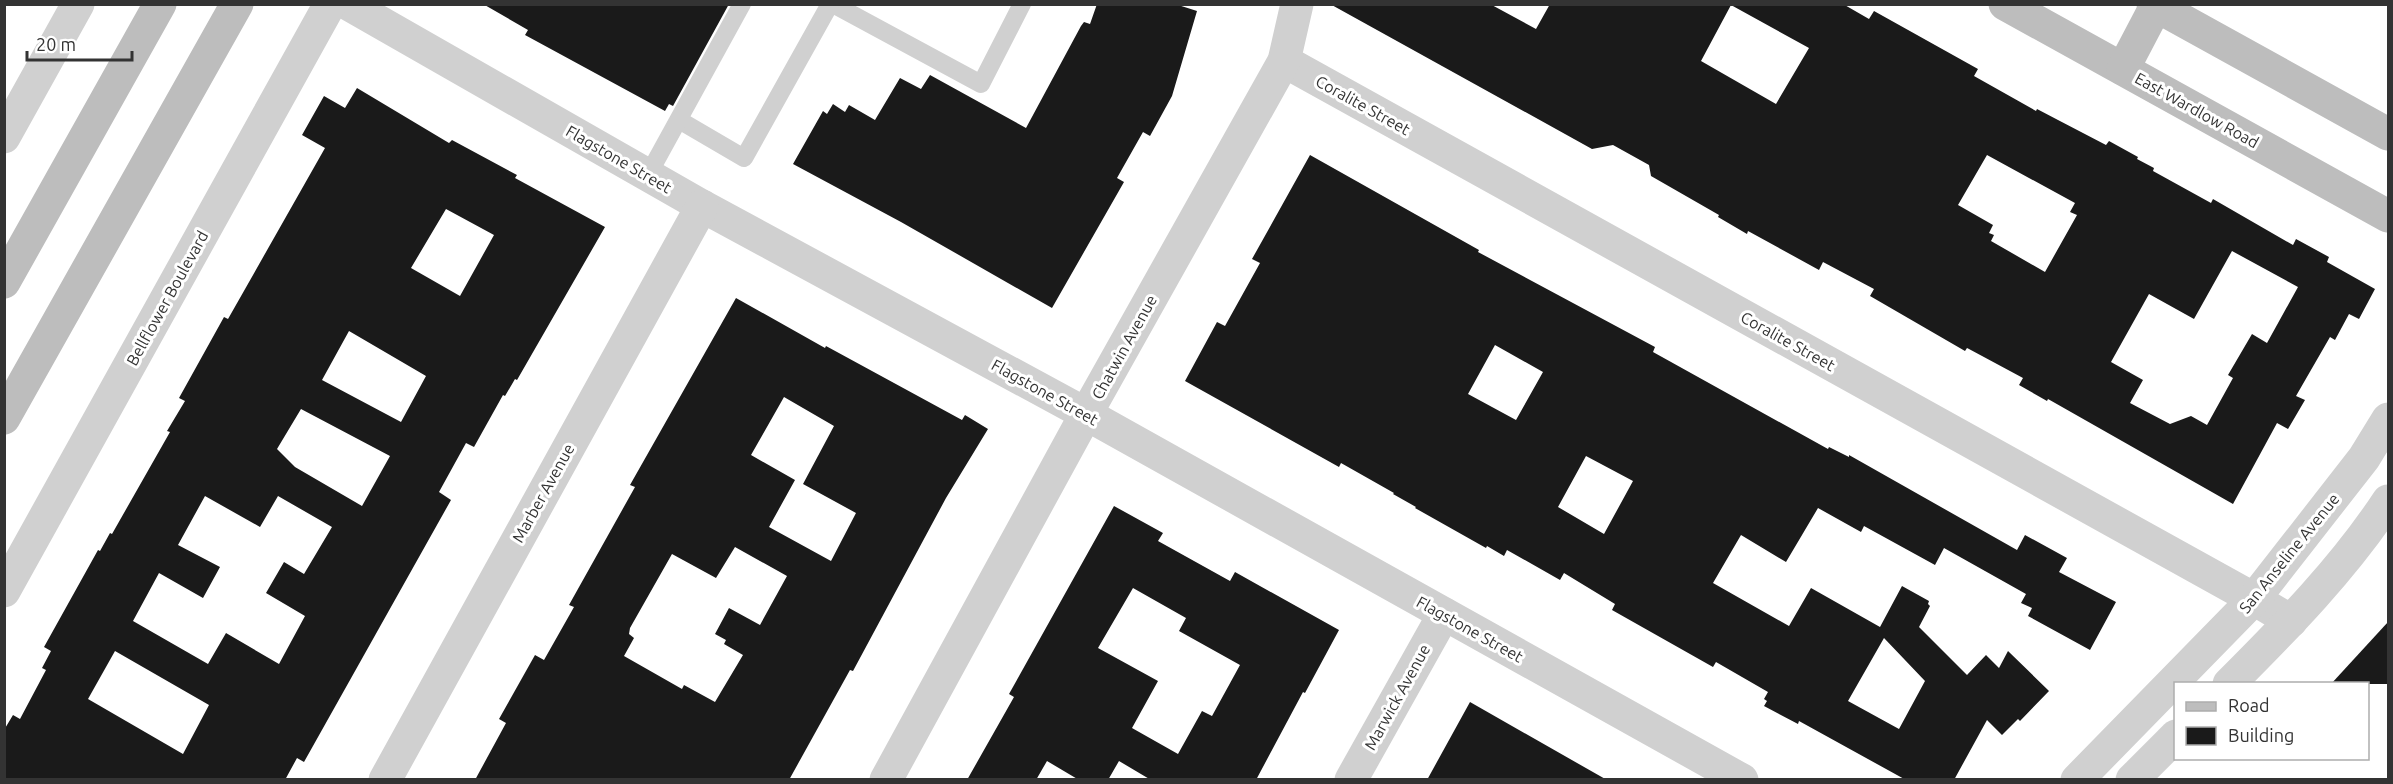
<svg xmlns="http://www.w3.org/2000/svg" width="2393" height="784" font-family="Ubuntu,sans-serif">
	<rect width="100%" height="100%" fill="#fff"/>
	<g fill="#1a1a1a" fill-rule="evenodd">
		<path d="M 483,4 L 729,4 L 673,106 L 669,104 L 665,111 L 525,35 L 528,30 Z"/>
		<path d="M 1097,4 L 1175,4 L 1197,11 L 1172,96 L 1150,136 L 1143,132 L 1117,178 L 1124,182 L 1052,308 L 901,222 L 793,164 L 823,111 L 827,114 L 833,104 L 845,112 L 849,105 L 875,120 L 900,78 L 921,89 L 930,75 L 1026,128 L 1081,26 L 1084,22 L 1090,24 Z"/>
		<path d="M 1330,4 L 1490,4 L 1536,29 L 1550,4 L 1843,4 L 1869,19 L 1874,11 L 1978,69 L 1974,76 L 2036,111 L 2037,109 L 2058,120 L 2106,145 L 2109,141 L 2138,157 L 2137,159 L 2154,168 L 2153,171 L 2211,203 L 2213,199 L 2293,245 L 2296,239 L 2329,257 L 2327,262 L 2375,289 L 2359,319 L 2349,314 L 2335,340 L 2330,337 L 2296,396 L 2305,400 L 2288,429 L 2277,423 L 2233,504 L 2048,399 L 2047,401 L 2019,385 L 2023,378 L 1969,349 L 1967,348 L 1965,351 L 1870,296 L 1874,289 L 1823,262 L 1819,270 L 1748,231 L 1747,234 L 1718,217 L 1719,215 L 1651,176 L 1649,165 L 1613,145 L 1592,149 ZM 1731,5 L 1809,48 L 1776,104 L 1701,61 ZM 1987,155 L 2075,203 L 2070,212 L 2077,215 L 2045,272 L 1991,241 L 1994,235 L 1989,233 L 1993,225 L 1958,205 ZM 2232,251 L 2298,287 L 2267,343 L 2252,334 L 2228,375 L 2233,378 L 2207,425 L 2191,416 L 2170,424 L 2130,403 L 2143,380 L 2111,362 L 2149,294 L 2194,319 Z"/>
		<path d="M 357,88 L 449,143 L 452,140 L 517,175 L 515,178 L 605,227 L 517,380 L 515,379 L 505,396 L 503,395 L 474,447 L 466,443 L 439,492 L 451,500 L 304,762 L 297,758 L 285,780 L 4,780 L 4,730 L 13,715 L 20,719 L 46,670 L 42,668 L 51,651 L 44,647 L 98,550 L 100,551 L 110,533 L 112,534 L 170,432 L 167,431 L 185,401 L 179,398 L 224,317 L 228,319 L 325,148 L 302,135 L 324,96 L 345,108 ZM 446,209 L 494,235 L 460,296 L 411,268 ZM 349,331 L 426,376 L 401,422 L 322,380 ZM 301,409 L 390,456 L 362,506 L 295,467 L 277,449 ZM 205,496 L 260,527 L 278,496 L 332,527 L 304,574 L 284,562 L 266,593 L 305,616 L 279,664 L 226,633 L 208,664 L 133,621 L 159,573 L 203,598 L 220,567 L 178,545 ZM 115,651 L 209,705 L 183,754 L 88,699 Z"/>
		<path d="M 1310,155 L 1479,250 L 1478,252 L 1655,347 L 1653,352 L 1828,449 L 1829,447 L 1849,457 L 1849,455 L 2017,550 L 2025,535 L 2067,558 L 2059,572 L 2116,602 L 2090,650 L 2028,616 L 2032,608 L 2021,603 L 2026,594 L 1944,548 L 1935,565 L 1864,526 L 1861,532 L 1818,508 L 1786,562 L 1741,535 L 1713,583 L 1789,626 L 1811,588 L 1880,627 L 1902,586 L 1929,601 L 1928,604 L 1930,606 L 1919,627 L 1967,675 L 1986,655 L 1999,668 L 2008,651 L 2049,691 L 2020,721 L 2018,719 L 2002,735 L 1987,720 L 1954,780 L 1906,780 L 1799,721 L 1798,724 L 1764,706 L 1767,701 L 1764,699 L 1768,692 L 1716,662 L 1713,667 L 1612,610 L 1615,604 L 1564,573 L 1560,580 L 1507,550 L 1504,556 L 1487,546 L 1486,548 L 1415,508 L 1416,507 L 1393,494 L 1394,493 L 1341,463 L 1339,467 L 1185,381 L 1217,322 L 1225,326 L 1260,263 L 1252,259 ZM 1495,345 L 1543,372 L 1516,420 L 1468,394 ZM 1586,456 L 1633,481 L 1604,534 L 1558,507 ZM 1884,638 L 1925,681 L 1899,729 L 1848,701 Z"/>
		<path d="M 736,298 L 825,348 L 826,346 L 962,420 L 965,415 L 988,429 L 946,498 L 853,671 L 850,670 L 789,780 L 475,780 L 506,723 L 499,719 L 535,655 L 544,660 L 574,607 L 569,605 L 635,487 L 630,485 ZM 784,397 L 834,426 L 803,484 L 856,513 L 831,561 L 769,527 L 795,480 L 751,455 ZM 735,547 L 787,576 L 760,625 L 729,608 L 715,634 L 726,640 L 724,644 L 743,655 L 715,702 L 684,685 L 682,689 L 624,656 L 634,638 L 629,634 L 630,628 L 672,554 L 716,578 Z"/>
		<path d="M 1114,506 L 1163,533 L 1158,541 L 1230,581 L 1235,572 L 1339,630 L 1305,693 L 1303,692 L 1256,780 L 1151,780 L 1119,761 L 1108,780 L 1079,780 L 1047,761 L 1036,780 L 967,780 L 1014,697 L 1009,694 ZM 1133,588 L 1186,618 L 1179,631 L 1240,665 L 1212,716 L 1202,711 L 1178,754 L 1132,728 L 1158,681 L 1098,648 Z"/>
		<path d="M 2388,622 L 2388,684 L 2331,684 Z"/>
		<path d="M 1470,702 L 1519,730 L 1607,780 L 1427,780 Z"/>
	</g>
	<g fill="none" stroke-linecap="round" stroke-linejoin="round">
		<g stroke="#d0d0d0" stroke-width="18">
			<path d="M 833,4 L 981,84 L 1022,4"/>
			<path d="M 679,120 L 744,158 L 830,4"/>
			<path d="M 648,175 L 742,4"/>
		</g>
		<g stroke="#d0d0d0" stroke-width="33">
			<path d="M 348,4 L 702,206 L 1086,414 L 1742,780"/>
			<path d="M 1284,61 L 2254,599 L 2291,621"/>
			<path d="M 4,137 L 78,4"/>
			<path d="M 4,591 L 330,4"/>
			<path d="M 385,780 L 702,206"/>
			<path d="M 886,780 L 1086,414 L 1284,61 L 1297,4"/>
			<path d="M 1351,780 L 1444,614"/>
		</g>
		<g stroke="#d0d0d0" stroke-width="33">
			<path d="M 2229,684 C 2286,627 2344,568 2388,501"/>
			<path d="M 2077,780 L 2254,599 L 2364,458 L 2388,419"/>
			<path d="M 2132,780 L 2176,736"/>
		</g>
		<g stroke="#bdbdbd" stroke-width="33">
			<path d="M 2005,4 L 2388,216"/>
			<path d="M 2153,4 L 2388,134"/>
			<path d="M 2123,69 L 2156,6"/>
			<path d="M 4,282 L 160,4"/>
			<path d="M 4,418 L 237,4"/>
		</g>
	</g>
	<g text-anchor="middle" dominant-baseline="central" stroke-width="6" stroke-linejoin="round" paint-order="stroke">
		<g font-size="16" fill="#333" stroke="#fff">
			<text transform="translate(1363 105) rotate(29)">Coralite Street</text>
			<text transform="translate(2197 110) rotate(29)">East Wardlow Road</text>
			<text transform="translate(619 159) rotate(30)">Flagstone Street</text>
			<text transform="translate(167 298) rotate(-61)">Bellflower Boulevard</text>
			<text transform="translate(1788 341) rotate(29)">Coralite Street</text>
			<text transform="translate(1124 347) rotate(-61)">Chatwin Avenue</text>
			<text transform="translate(1045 392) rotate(29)">Flagstone Street</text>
			<text transform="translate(543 493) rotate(-61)">Marber Avenue</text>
			<text transform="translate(2289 553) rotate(-51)">San Anseline Avenue</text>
			<text transform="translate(1470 629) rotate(29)">Flagstone Street</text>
			<text transform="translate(1397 697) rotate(-61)">Marwick Avenue</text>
		</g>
	</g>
	<rect width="2393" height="784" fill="none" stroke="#333333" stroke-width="12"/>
	<rect x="2174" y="682" width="195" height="78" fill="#ffffff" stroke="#adadad" stroke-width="1.5"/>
	<rect x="2186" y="702" width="30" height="9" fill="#bdbdbd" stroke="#adadad" stroke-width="1.5"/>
	<text x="2228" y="712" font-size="18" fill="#333333">Road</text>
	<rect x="2186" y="727" width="30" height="18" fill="#1a1a1a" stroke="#adadad" stroke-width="1.5"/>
	<text x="2228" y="742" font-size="18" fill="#333333">Building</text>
	<path d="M27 51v9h105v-9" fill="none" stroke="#333333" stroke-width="3"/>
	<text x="36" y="51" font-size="18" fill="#333333" stroke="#ffffff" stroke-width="4.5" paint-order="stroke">20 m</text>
</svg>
